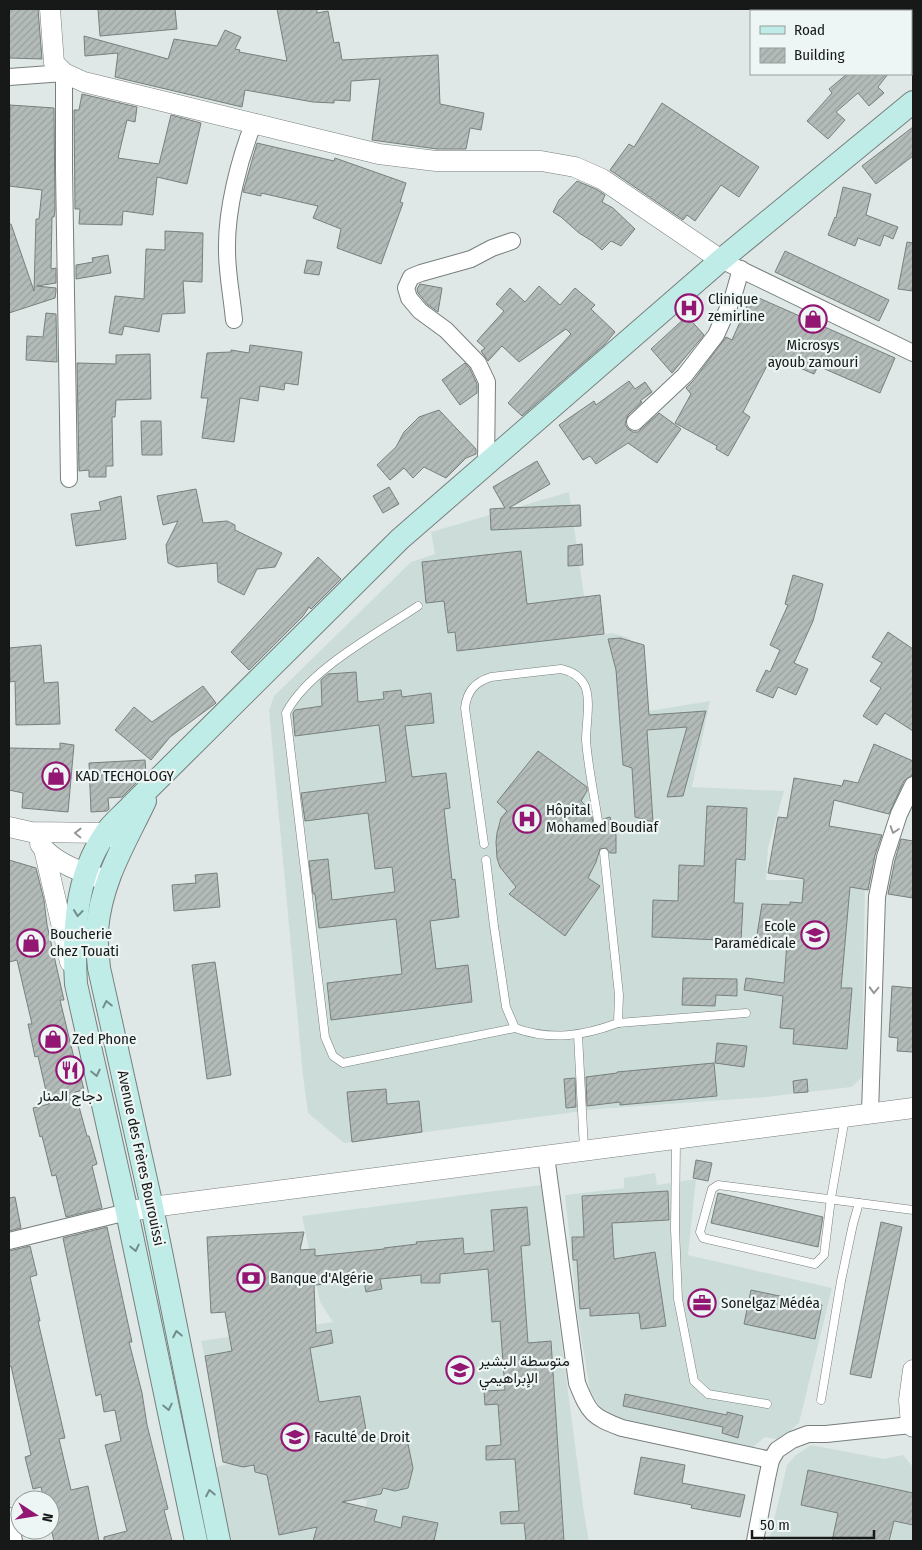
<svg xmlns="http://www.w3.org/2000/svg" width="922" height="1550" font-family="'Fira Sans Condensed',Vazirmatn,sans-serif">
	<defs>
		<pattern id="building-hatch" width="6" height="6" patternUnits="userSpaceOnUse" patternTransform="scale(1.25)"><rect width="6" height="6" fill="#b3bbb9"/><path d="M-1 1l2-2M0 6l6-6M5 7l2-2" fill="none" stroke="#99a09e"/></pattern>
	</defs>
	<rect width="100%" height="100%" fill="#e0e8e7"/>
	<g fill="#ccddd9">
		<path d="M 569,492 L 590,637 L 612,633 L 629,638 L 639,651 L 649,711 L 710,701 L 692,787 L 784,791 L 768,847 L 766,880 L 865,880 L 862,1077 L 852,1087 L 766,1097 L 598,1109 L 344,1143 L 308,1113 L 303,1076 L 269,710 L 274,696 L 411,562 L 435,554 L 431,532 Z"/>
		<path d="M 655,1173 L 657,1185 L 696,1179 L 688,1255 L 832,1288 L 799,1423 L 780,1440 L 765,1437 L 752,1448 L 619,1419 L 599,1406 L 590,1390 L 578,1318 L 565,1195 L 624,1188 L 624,1178 Z"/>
		<path d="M 541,1185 L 584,1513 L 589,1541 L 360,1541 L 367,1500 L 337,1494 L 347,1537 L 346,1541 L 232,1541 L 228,1535 L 212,1468 L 237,1462 L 224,1445 L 201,1341 L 333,1322 L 320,1302 L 302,1216 Z"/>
		<path d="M 811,1445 L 884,1459 L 903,1455 L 913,1467 L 913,1541 L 769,1541 L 787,1465 L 796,1455 Z"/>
	</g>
	<g fill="url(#building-hatch)" stroke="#78807e">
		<path d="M 9,9 L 38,9 L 42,59 L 9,58 Z"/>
		<path d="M 98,9 L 175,9 L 177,29 L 100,36 Z"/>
		<path d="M 277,9 L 317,9 L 317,13 L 328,11 L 334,43 L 339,42 L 342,60 L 438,55 L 440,104 L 484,113 L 481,130 L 470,128 L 466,149 L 437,149 L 372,140 L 380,79 L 351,81 L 350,101 L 334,100 L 334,103 L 313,102 L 245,90 L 242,107 L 115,77 L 118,53 L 85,56 L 84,36 L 168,59 L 174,39 L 217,46 L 225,30 L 241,37 L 235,49 L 240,50 L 239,52 L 287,61 Z"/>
		<path d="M 847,74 L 888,74 L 878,87 L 884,93 L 869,106 L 858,93 L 836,112 L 845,120 L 828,139 L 807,121 L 832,93 L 829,89 Z"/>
		<path d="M 82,94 L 137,107 L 135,122 L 127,120 L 118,158 L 159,164 L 171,115 L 201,123 L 187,184 L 157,177 L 153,215 L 123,211 L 122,225 L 79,224 L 80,209 L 75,209 L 74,110 L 79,110 Z"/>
		<path d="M 662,103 L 759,167 L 739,197 L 721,185 L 695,221 L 687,215 L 683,220 L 610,170 L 629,144 L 634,147 Z"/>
		<path d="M 10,105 L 54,108 L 55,210 L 54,217 L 52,217 L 51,269 L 56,268 L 56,283 L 37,286 L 56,288 L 56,291 L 55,298 L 9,313 L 9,224 L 11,224 L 34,291 L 36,219 L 39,219 L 42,190 L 9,186 Z"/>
		<path d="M 913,127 L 913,156 L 876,184 L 862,166 Z"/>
		<path d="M 257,143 L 334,161 L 335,158 L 406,183 L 400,202 L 403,203 L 381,264 L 337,248 L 341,229 L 313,218 L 318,206 L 261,193 L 261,196 L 243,192 Z"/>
		<path d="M 577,181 L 596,189 L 605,195 L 602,202 L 613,208 L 635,229 L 621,246 L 611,241 L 602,250 L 592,241 L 579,233 L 561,217 L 553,212 L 559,200 Z"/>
		<path d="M 843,187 L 871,194 L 866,215 L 898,227 L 893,239 L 884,235 L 880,246 L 858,238 L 855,246 L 828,235 L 835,217 L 836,218 Z"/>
		<path d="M 165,231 L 203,233 L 202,282 L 183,281 L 185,313 L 162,314 L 159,332 L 124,326 L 122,335 L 109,333 L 115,296 L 144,299 L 146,249 L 165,250 Z"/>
		<path d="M 907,242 L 913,243 L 913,291 L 898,289 Z"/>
		<path d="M 785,251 L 889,300 L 879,321 L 775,272 Z"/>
		<path d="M 108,255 L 111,273 L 76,279 L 76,265 L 93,262 L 92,258 Z"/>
		<path d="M 307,260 L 322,262 L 319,275 L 304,273 Z"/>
		<path d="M 420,284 L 442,288 L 438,312 L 427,304 L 418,293 L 417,289 Z"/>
		<path d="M 539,286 L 560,305 L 575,288 L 595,305 L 591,309 L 615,332 L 605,344 L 522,416 L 508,403 L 571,334 L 566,329 L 519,362 L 502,346 L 488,361 L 481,351 L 485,348 L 477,341 L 504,311 L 496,304 L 510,288 L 525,302 Z"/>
		<path d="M 752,295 L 895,358 L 880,393 L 818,366 L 814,374 L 772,356 L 743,412 L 750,417 L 728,456 L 716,449 L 717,446 L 675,423 L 691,394 L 686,388 L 693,381 L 726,337 L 732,340 Z"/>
		<path d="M 46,313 L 56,314 L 57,362 L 26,360 L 27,336 L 43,337 Z"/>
		<path d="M 687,316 L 704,335 L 672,373 L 651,349 Z"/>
		<path d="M 250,345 L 302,352 L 298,385 L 285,383 L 284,390 L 260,386 L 258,401 L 240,398 L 234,442 L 202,438 L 208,398 L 201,398 L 207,353 L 231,352 L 231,350 L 249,353 Z"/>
		<path d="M 150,354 L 151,399 L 116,400 L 115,417 L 112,417 L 113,466 L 106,466 L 106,477 L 89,477 L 89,470 L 79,471 L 77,363 L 116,364 L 116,355 Z"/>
		<path d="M 465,363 L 470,369 L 477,384 L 477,393 L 460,405 L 442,380 Z"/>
		<path d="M 629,381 L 635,389 L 645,382 L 652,392 L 640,401 L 642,402 L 628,415 L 625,424 L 628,429 L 633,432 L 638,432 L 659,413 L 681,429 L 657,463 L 628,443 L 596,464 L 590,456 L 583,460 L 559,425 L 594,401 L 596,405 Z"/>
		<path d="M 439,410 L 476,449 L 476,454 L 466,458 L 446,478 L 424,467 L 413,478 L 404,468 L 390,480 L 377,465 L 396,447 L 404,432 L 419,417 Z"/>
		<path d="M 141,421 L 161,421 L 162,455 L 142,455 Z"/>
		<path d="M 537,461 L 550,484 L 509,508 L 580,505 L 581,526 L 491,530 L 490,509 L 505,508 L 493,487 Z"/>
		<path d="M 389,487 L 399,504 L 383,513 L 373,496 Z"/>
		<path d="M 196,489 L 203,523 L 227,521 L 235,525 L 235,530 L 282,553 L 275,567 L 257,569 L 244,595 L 218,582 L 217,563 L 177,567 L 168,563 L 166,545 L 178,521 L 163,525 L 157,496 Z"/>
		<path d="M 121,496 L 126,539 L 76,546 L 71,514 L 101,510 L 99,502 Z"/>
		<path d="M 582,544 L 583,565 L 568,566 L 568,546 Z"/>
		<path d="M 521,551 L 527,604 L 600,595 L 604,634 L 457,651 L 455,632 L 448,633 L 444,601 L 426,603 L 422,562 Z"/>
		<path d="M 318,557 L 341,579 L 311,609 L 309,607 L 303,616 L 249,670 L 231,652 Z"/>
		<path d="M 793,575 L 823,584 L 813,621 L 794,663 L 808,669 L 796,695 L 778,687 L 773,698 L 756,691 L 766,670 L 770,672 L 780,650 L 770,645 L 788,605 L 785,604 Z"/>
		<path d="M 888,632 L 913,649 L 913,731 L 885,713 L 877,725 L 863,716 L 881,688 L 870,681 L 882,663 L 872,657 Z"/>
		<path d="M 620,638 L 644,645 L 649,715 L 706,711 L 683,796 L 667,797 L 687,727 L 647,730 L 653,822 L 635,817 L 632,768 L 623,765 L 616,670 L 608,639 Z"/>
		<path d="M 41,645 L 44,683 L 58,682 L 60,724 L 16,725 L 15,681 L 10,682 L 9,648 Z"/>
		<path d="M 356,672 L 358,702 L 384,699 L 383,692 L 401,690 L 402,697 L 431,693 L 434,723 L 405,726 L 412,777 L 446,773 L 450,808 L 444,809 L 452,880 L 455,879 L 459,917 L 430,921 L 436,969 L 468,965 L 472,1002 L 331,1020 L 327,983 L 402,974 L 396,919 L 319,928 L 315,894 L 313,894 L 309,861 L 328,859 L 332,900 L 395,892 L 392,867 L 375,869 L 368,813 L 305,821 L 301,793 L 386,782 L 379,725 L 295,736 L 293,713 L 295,710 L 322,706 L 321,680 L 328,674 Z"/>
		<path d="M 203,686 L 216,703 L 170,737 L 151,760 L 115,730 L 134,707 L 152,722 Z"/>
		<path d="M 60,743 L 74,745 L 68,812 L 22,808 L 23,793 L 9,790 L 9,748 L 60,749 Z"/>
		<path d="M 874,744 L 913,761 L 913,771 L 912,775 L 904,781 L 889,814 L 834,800 L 829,826 L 882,835 L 875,855 L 868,890 L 850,887 L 841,988 L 852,988 L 847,1049 L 793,1044 L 794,1029 L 780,1028 L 783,996 L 744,990 L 746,978 L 784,983 L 787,942 L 756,941 L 762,904 L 790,905 L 790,902 L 802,903 L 804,879 L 768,873 L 778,817 L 787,818 L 794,778 L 842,786 L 844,780 L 858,783 Z"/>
		<path d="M 538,751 L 587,787 L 587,791 L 581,801 L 591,811 L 593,824 L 596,826 L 601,826 L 603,819 L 610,817 L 616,835 L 616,853 L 610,853 L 606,848 L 600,849 L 596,862 L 588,878 L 600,886 L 565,936 L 509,894 L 516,887 L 500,867 L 497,858 L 496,842 L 497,833 L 501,818 L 507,811 L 497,802 Z"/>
		<path d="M 145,760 L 146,773 L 122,797 L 108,798 L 109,809 L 107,811 L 91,812 L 89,763 Z"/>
		<path d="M 707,806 L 747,808 L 745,860 L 736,859 L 734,903 L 743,903 L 741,941 L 652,937 L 653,900 L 678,901 L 679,865 L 704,866 Z"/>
		<path d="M 901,839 L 913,841 L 913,898 L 888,894 L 895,860 Z"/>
		<path d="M 9,860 L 36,868 L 44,900 L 47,925 L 64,1000 L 60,1000 L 74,1058 L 76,1057 L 84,1090 L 75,1092 L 87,1136 L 89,1136 L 97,1164 L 92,1166 L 102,1208 L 66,1217 L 56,1175 L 52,1176 L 42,1136 L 40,1137 L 33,1108 L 49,1104 L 38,1056 L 35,1057 L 28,1024 L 32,1024 L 17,960 L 9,962 Z"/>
		<path d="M 217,873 L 220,907 L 174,911 L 172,885 L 196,883 L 195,875 Z"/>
		<path d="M 215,962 L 231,1075 L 207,1079 L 192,965 Z"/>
		<path d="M 683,978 L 737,979 L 737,996 L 716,995 L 715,1006 L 682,1005 Z"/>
		<path d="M 892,986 L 913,988 L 913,1052 L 897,1051 L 898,1038 L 889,1037 Z"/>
		<path d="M 717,1043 L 747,1046 L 744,1067 L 715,1063 Z"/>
		<path d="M 714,1063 L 717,1096 L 620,1105 L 620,1102 L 587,1106 L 586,1077 L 617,1073 L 617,1072 Z"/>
		<path d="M 575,1078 L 576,1107 L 566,1108 L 564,1079 Z"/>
		<path d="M 807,1079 L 808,1092 L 794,1093 L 793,1081 Z"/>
		<path d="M 386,1089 L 387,1104 L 419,1101 L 422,1132 L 352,1142 L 347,1092 Z"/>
		<path d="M 696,1160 L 712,1163 L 708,1181 L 693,1178 Z"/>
		<path d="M 668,1191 L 669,1220 L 612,1223 L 614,1259 L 655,1252 L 666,1326 L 641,1329 L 639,1313 L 590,1316 L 590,1308 L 580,1309 L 577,1260 L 573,1260 L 572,1237 L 584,1237 L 582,1196 Z"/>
		<path d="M 718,1193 L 823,1217 L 818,1247 L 711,1223 Z"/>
		<path d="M 15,1197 L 21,1228 L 9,1231 L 9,1198 Z"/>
		<path d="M 527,1207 L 530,1245 L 521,1246 L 528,1343 L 551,1341 L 564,1541 L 526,1541 L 524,1523 L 501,1524 L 500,1512 L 519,1511 L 515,1459 L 486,1460 L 486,1446 L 501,1445 L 498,1404 L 485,1405 L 484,1391 L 505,1390 L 500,1321 L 492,1322 L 488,1269 L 440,1274 L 440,1283 L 421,1283 L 421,1275 L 380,1279 L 382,1289 L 366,1292 L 364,1281 L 314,1285 L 316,1333 L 331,1330 L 333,1343 L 310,1348 L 319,1402 L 360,1396 L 368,1441 L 395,1436 L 407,1439 L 413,1468 L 408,1488 L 395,1491 L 383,1488 L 381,1494 L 342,1502 L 377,1510 L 374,1521 L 401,1528 L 403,1516 L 438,1523 L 434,1541 L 313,1541 L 317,1527 L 279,1535 L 267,1475 L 255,1472 L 254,1465 L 243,1467 L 223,1462 L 205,1356 L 232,1351 L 225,1312 L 211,1313 L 207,1237 L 304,1232 L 300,1250 L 315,1249 L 315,1256 L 384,1249 L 384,1248 L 417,1244 L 416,1242 L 463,1238 L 464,1254 L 494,1251 L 491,1210 Z"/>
		<path d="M 881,1222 L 902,1227 L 871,1378 L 850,1374 Z"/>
		<path d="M 107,1227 L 132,1342 L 129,1342 L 142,1393 L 147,1425 L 168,1509 L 164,1510 L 172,1541 L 104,1541 L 104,1537 L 127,1531 L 105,1445 L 121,1441 L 115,1410 L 104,1412 L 101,1394 L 96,1396 L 63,1238 Z"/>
		<path d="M 30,1246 L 37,1275 L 30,1277 L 40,1321 L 38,1321 L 65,1438 L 59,1439 L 71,1490 L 88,1486 L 99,1541 L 54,1541 L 50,1524 L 50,1500 L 44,1500 L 41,1487 L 33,1489 L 25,1457 L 31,1455 L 11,1366 L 9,1367 L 9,1251 Z"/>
		<path d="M 751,1290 L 822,1305 L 815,1339 L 744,1324 Z"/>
		<path d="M 625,1394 L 727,1415 L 727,1412 L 743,1416 L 738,1438 L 722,1433 L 723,1427 L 623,1406 Z"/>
		<path d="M 641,1457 L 685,1465 L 682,1483 L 745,1495 L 740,1517 L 691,1508 L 692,1505 L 634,1494 Z"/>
		<path d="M 808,1470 L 913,1493 L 913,1525 L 894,1521 L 889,1541 L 832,1541 L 838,1513 L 801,1505 Z"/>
	</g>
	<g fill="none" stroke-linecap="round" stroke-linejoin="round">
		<g stroke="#777f7d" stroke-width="9">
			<g id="service">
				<path d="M 418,606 C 378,633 308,670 286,713 L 325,1037 L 333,1056 L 343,1063 L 515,1028"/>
				<path d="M 484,844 L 465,708 C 467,691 475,682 491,677 L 561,669 C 571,671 580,676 585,686 C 591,700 586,725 586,740 C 588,767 594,794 598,821"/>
				<path d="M 486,860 L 494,926 L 506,1007 L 515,1028 C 551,1041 583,1036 618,1023 L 619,995 L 604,853"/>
				<path d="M 618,1023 L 746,1013"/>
				<path d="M 578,1035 L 584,1149"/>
				<path d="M 845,1118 L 831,1198 L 824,1255 L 815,1264 L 703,1238 L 700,1232 L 712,1189 L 718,1185 L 859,1203"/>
				<path d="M 676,1141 L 675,1229 L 678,1299 L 694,1381 L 708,1394 L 767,1404"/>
				<path d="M 821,1400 L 841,1281 L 853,1224 L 859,1203 L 913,1210"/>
			</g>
		</g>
		<g stroke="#777f7d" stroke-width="18">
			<g id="minor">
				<path d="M 9,77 L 64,73 L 64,170 L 69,479"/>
				<path d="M 721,260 L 913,353"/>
				<path d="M 234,320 C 232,297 227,274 227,251 C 226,210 239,160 254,122"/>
				<path d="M 635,422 L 685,375 L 716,335 L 733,297 L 741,269"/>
				<path d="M 486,465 L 487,382 L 478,363 L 446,330 L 420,311 L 409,298 L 406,288 L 411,277 L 421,273 L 471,259 L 492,248 L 512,241"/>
				<path d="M 870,1113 L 877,897 L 885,857 L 899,814 L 913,785"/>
				<path d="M 546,1156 L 577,1383 C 589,1413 592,1417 622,1428 L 771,1460"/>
				<path d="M 9,1241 L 127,1212"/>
				<path d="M 9,1516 L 14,1541"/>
				<path d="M 755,1541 L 767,1478 L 771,1460 L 777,1450 L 792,1440 L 808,1434 L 826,1434 L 911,1425"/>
			</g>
		</g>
		<g stroke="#777f7d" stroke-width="21">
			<g id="tertiary">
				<path d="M 50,9 L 54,63 L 64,73 L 84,82 L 379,154 L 436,161 L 541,161 L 575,167 L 602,179 L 721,260"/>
				<path d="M 9,827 L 31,832 L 105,833 L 117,839"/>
				<path d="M 40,844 C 53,862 80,872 100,878"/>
				<path d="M 44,849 L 70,962"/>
				<path d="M 127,1212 L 152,1207 L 913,1108"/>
				<path d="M 913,1370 L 909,1400 L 911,1425 L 913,1427"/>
			</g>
		</g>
		<g stroke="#777f7d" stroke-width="24">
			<g id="secondary">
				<path d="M 145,801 C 125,843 101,881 97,930 C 96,942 98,956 99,968 L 152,1207 L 219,1541"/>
				<path d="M 196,1541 L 127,1212 L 76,984 C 73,934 75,877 105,834 C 111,824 123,815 131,806 L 400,539 L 721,260 L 913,102"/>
			</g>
		</g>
		<use href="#service" stroke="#fff" stroke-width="8"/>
		<use href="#minor" stroke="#fff" stroke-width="16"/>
		<use href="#tertiary" stroke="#fff" stroke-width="20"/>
		<use href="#secondary" stroke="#bfece7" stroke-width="22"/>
	</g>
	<defs><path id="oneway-chevron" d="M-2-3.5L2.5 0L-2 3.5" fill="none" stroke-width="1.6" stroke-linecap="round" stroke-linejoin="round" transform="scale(1.25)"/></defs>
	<g stroke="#969897">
		<use href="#oneway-chevron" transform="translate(894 830) rotate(108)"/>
		<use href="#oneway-chevron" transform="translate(78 833) rotate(-179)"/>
		<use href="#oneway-chevron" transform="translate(874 990) rotate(92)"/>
	</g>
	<g stroke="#738d8a">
		<use href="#oneway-chevron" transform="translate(78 913) rotate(96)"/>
		<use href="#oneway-chevron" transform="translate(107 1004) rotate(-102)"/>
		<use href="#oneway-chevron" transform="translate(96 1073) rotate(77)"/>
		<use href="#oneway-chevron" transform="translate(135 1248) rotate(78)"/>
		<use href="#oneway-chevron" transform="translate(177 1334) rotate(-101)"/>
		<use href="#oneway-chevron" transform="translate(168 1407) rotate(78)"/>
		<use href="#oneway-chevron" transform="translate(210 1493) rotate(-101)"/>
	</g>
	<defs>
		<g id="hospital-ring" transform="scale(1.4375)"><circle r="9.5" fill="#edf6f4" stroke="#921672" stroke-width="1.5"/><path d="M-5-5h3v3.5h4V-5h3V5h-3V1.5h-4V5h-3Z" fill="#921672"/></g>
		<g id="shop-ring" transform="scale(1.4375)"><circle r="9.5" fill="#edf6f4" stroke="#921672" stroke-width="1.5"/><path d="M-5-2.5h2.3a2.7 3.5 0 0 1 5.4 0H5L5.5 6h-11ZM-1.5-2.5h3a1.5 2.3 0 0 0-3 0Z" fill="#921672"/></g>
		<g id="university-ring" transform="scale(1.4375)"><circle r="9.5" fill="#edf6f4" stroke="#921672" stroke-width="1.5"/><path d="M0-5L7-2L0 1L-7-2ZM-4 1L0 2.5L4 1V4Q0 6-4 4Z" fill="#921672"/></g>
		<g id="restaurant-ring" transform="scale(1.4375)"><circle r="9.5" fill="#edf6f4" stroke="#921672" stroke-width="1.5"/><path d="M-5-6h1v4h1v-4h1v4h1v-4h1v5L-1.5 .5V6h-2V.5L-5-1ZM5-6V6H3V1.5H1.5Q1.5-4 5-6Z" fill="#921672"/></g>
		<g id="bank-ring" transform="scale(1.4375)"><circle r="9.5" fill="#edf6f4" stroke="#921672" stroke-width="1.5"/><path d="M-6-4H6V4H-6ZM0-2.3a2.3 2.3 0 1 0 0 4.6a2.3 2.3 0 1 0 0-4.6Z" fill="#921672"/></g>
		<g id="office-ring" transform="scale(1.4375)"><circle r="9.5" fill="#edf6f4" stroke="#921672" stroke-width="1.5"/><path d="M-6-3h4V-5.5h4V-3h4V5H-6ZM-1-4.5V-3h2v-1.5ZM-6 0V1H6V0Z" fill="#921672"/></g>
		<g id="school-ring" transform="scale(1.4375)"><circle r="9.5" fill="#edf6f4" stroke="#921672" stroke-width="1.5"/><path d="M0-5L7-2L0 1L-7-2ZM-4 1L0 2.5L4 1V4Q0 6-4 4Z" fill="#921672"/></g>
	</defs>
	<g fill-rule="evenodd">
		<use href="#hospital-ring" x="689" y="308"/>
		<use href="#shop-ring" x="813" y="319"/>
		<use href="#shop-ring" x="56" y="776"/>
		<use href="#hospital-ring" x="527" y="819"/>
		<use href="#university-ring" x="815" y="935"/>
		<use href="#shop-ring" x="31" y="943"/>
		<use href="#shop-ring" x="53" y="1039"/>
		<use href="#restaurant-ring" x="70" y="1070"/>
		<use href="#bank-ring" x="251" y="1278"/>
		<use href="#office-ring" x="702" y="1303"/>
		<use href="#school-ring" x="460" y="1370"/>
		<use href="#university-ring" x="295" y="1437"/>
	</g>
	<g text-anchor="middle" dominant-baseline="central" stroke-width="4.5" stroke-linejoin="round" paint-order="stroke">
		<g font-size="15" fill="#161918" stroke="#edf6f4" text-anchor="start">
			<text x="708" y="299">Clinique<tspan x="708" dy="17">zemirline</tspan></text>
			<text x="813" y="345" text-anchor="middle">Microsys<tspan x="813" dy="17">ayoub zamouri</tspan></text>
			<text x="75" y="776">KAD TECHOLOGY</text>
			<text x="546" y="810">Hôpital<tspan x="546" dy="17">Mohamed Boudiaf</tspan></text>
			<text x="796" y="926" text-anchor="end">Ecole<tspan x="796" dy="17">Paramédicale</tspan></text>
			<text x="50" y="934">Boucherie<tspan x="50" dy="17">chez Touati</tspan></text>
			<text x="72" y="1039">Zed Phone</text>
			<text x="70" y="1096" text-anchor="middle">دجاج المنار</text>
			<text x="270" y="1278">Banque d'Algérie</text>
			<text x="721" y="1303">Sonelgaz Médéa</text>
			<text x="479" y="1361">متوسطة البشير<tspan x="479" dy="17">الإبراهيمي</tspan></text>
			<text x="314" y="1437">Faculté de Droit</text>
		</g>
		<g font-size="15" fill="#161918" stroke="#edf6f4">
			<text transform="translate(141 1158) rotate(78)">Avenue des Frères Bourouissi</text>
		</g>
	</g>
	<rect width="922" height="1550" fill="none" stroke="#161918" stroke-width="20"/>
	<rect x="750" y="10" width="162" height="65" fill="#edf6f4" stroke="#979e9c"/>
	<rect x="760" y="26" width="25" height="8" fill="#bfece7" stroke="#979e9c"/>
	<text x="794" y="35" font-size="15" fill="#161918">Road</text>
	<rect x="760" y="48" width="25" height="15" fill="url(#building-hatch)" stroke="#979e9c"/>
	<text x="794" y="60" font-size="15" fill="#161918">Building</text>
	<g transform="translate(35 1515) rotate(102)"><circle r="24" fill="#edf6f4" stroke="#979e9c"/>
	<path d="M0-4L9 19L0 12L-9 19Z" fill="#921672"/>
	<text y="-8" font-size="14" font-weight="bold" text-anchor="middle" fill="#161918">N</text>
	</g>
	<path d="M752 1530v8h122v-8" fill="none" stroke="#161918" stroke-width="2.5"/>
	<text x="760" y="1530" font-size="15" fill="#161918" stroke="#edf6f4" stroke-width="4" paint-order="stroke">50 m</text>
</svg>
